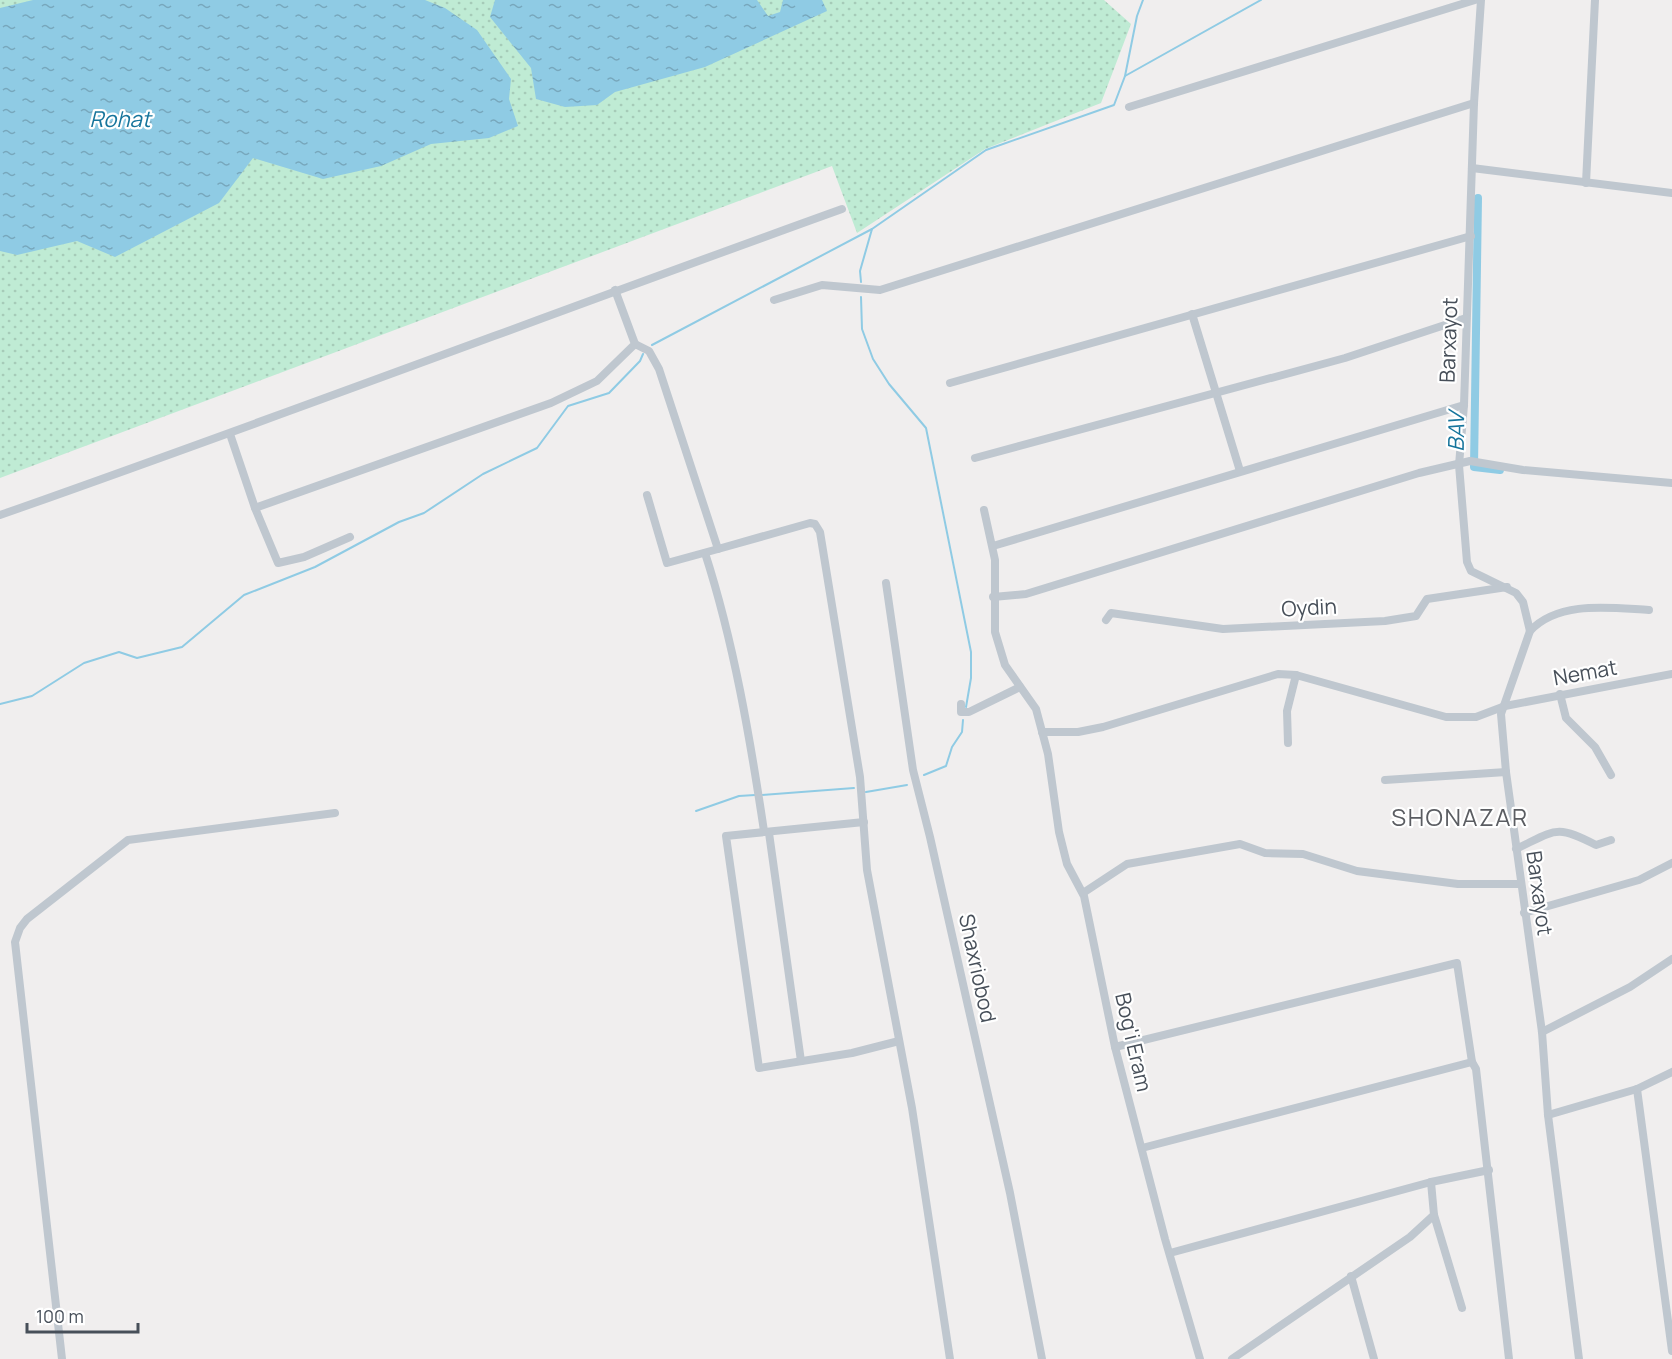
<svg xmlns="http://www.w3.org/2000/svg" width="1672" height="1359" font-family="Manrope,sans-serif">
	<defs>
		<pattern id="grass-dots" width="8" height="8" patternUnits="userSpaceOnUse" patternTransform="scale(1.5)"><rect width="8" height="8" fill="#bfebd4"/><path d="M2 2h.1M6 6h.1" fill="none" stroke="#a6cbb8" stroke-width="1.8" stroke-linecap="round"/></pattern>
		<pattern id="water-ripples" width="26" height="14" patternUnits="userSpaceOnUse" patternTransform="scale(1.5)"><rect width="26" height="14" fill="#8fcbe4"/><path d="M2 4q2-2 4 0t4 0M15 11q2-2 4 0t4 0" fill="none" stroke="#77a7bc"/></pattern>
	</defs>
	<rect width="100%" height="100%" fill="#f0eeee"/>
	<path fill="url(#grass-dots)" d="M 0,0 L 1104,0 L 1131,24 L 1101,103 L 985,149 L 857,233 L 832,166 L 0,478 Z"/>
	<g fill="url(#water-ripples)">
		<path d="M 33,0 L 425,0 L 445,8 L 477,30 L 511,79 L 509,99 L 518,126 L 489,138 L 431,144 L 381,166 L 323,179 L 253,158 L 219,203 L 115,257 L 77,241 L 17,255 L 0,251 L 0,8 Z"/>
		<path d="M 495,0 L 757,0 L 768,16 L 780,12 L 783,0 L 822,0 L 827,11 L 705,67 L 615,92 L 597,105 L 565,107 L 536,99 L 531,68 L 490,17 Z"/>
	</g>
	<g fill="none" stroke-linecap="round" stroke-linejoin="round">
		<g stroke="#8fcbe4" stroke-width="2">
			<path d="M 1125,76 L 1261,0"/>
			<path d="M 861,282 L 860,271 L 872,229"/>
			<path d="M 861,297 L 862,329 L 873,359 L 889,384 L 926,428 L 971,652 L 971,678 L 966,707"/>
			<path d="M 652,345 L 872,229 L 986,150 L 1114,105 L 1125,76 L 1137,16 L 1143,0"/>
			<path d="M 0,704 L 32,696 L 84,663 L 119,652 L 137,658 L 182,647 L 244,595 L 315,567 L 399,522 L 424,513 L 483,474 L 537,448 L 568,406 L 609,393 L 640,361 L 643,354"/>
			<path d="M 924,775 L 946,766 L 952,747 L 962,732 L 963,720"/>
			<path d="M 866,792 L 907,785"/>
			<path d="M 761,795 L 854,788"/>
			<path d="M 696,811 L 739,796 L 755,795"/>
		</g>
		<path stroke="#8fcbe4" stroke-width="8" d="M 1478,198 L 1474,467 L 1500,470"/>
		<g stroke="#bfc7cf" stroke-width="8">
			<path d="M 1481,0 L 1474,103 L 1464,405 L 1459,465 L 1467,562 L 1471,571 L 1516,593 L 1523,602 L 1530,631 L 1501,714 L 1506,772 L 1542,1032 L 1548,1115 L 1579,1359"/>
			<path d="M 1129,107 L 1475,0"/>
			<path d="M 1472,168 L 1672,193"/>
			<path d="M 1586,183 L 1595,0"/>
			<path d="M 774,300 L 822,285 L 880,290 L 1474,103"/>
			<path d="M 1192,314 L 1240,471"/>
			<path d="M 635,344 L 649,351 L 659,369 L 718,549 L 810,523 L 815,524 L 820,532 L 860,777 L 867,870 L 912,1108 L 950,1359"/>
			<path d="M 950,383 L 1471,236"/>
			<path d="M 230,434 L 255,508 L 278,563 L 304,557 L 350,537"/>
			<path d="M 975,458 L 1345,358 L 1466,318"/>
			<path d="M 647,495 L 667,563 L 718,549"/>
			<path d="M 255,508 L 551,403 L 597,381 L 635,344 L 615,290"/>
			<path d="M 984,510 L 995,560 L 995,632 L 1005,665 L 1036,709 L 1048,754 L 1059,832 L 1067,864 L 1084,896 L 1115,1047 L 1165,1239 L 1200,1359"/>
			<path d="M 0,515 C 282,416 561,310 842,209"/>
			<path d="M 993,546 L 1464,405"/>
			<path d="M 705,553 C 734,643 750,738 764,831"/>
			<path d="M 886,583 L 913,770 L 930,837 L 1010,1193 L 1042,1359"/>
			<path d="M 993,597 L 1026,594 L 1419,473 L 1470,461 L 1523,470 L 1672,483"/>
			<path d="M 1106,620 L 1111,613 L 1223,629 L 1385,621 L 1416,616 L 1427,599 L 1507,587"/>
			<path d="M 1530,631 C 1559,600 1611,608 1649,610"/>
			<path d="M 1560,694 L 1566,718 L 1595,747 L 1611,775"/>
			<path d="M 961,704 L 961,712 L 969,712 L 1020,687"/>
			<path d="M 1042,732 L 1078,732 L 1103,727 L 1278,674 L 1296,675 L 1446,717 L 1476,717 L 1505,706 L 1672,674"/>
			<path d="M 1288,743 L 1287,711 L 1296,675"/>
			<path d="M 1385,780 L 1506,772"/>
			<path d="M 864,822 L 726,836 L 759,1068 L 852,1053 L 899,1041"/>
			<path d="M 769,833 L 801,1061"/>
			<path d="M 1516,849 C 1556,830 1555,824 1596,845 L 1611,840"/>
			<path d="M 1083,893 L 1127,864 L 1240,844 L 1265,853 L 1303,854 L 1357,871 L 1458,884 L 1520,884"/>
			<path d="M 1524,913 L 1639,880 L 1672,863"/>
			<path d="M 1542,1032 L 1630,987 L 1672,959"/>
			<path d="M 1115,1047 L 1457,963 L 1472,1062 L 1476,1069 L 1509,1359"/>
			<path d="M 1637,1089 L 1672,1351"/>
			<path d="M 1548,1115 L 1637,1089 L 1672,1072"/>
			<path d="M 1142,1148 L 1472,1062"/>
			<path d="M 1434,1215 L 1462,1308"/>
			<path d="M 1170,1253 L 1431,1182 L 1489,1170"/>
			<path d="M 1351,1276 L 1374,1359"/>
			<path d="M 62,1359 L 15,942 L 20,928 L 27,919 L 128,840 L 335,813"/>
			<path d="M 1232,1359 L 1410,1237 L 1434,1215 L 1431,1182"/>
		</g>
	</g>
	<g text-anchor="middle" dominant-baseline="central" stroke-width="4.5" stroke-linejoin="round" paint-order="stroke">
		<g font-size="21" fill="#474f59" stroke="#fff">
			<text transform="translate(1448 340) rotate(-88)">Barxayot</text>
			<text transform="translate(1309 607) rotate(-3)">Oydin</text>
			<text transform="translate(1585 672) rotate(-10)">Nemat</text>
			<text transform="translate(1540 893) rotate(82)">Barxayot</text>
			<text transform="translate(978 968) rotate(78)">Shaxriobod</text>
			<text transform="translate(1134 1042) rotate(77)">Bog'i Eram</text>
		</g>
		<g font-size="22" font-style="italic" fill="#17759c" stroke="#fff">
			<text x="120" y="119">Rohat</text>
			<text transform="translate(1456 432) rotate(-89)">BAV</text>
		</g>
		<g font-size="24" letter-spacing="1.5" fill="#5b5d62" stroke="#fff">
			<text x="1460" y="816">SHONAZAR</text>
		</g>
	</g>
	<path d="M27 1323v9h111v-9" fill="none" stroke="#474f59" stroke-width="3"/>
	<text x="36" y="1323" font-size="18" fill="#474f59" stroke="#ffffff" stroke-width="4.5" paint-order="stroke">100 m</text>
</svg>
